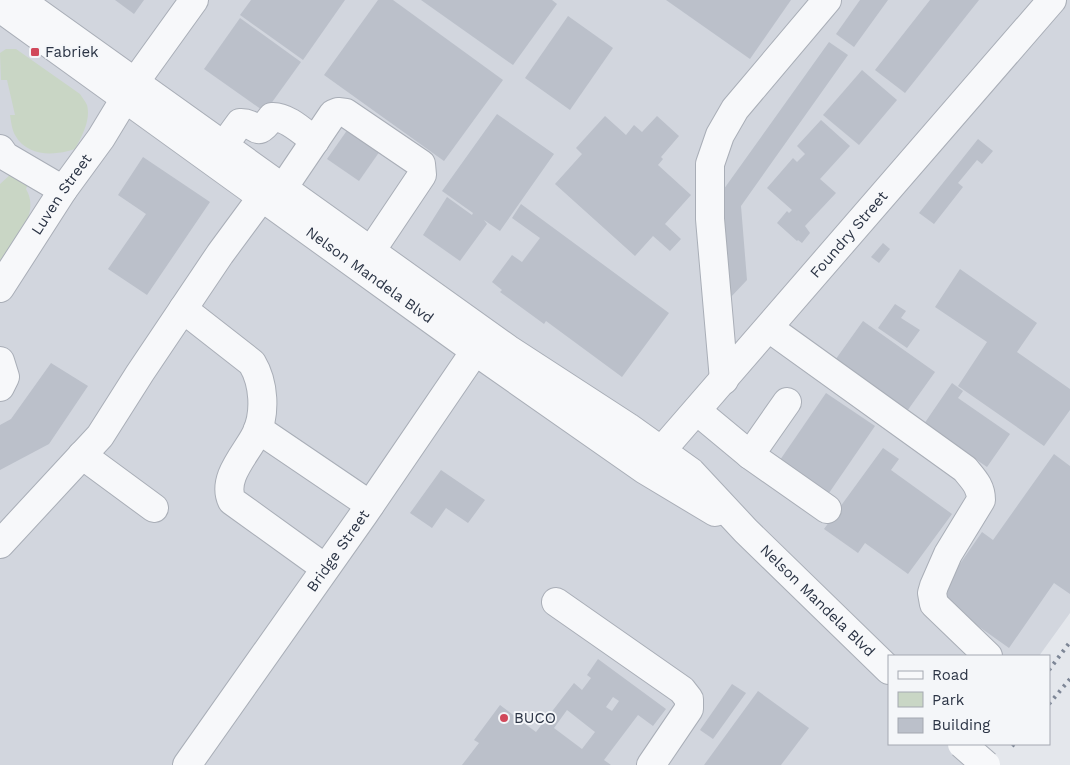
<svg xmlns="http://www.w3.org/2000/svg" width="1070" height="765" font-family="'Work Sans',sans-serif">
	<rect width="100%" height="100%" fill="#e4e7ec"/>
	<path fill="#d2d6de" d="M 0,0 L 1070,0 L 1070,613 L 1039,656 L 889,656 L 889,744 L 977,744 L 967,765 L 0,765 Z"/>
	<g fill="#c9d6c5">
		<path d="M 6,49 L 16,49 L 80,94 C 82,97 85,101 87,105 C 91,120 82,136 75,149 C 55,156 27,157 15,135 C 12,130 11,121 10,115 L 15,115 L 7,80 L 1,80 L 0,53 Z"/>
		<path d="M 11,174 L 28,184 L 26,189 C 41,214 14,241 0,261 L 0,184 Z"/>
	</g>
	<g fill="#bbc0ca" fill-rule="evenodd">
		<path d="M 115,0 L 144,0 L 134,14 Z"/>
		<path d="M 251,0 L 345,0 L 303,60 L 240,15 Z"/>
		<path d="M 378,0 L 393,0 L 503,80 L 444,161 L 324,75 Z"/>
		<path d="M 421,0 L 552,0 L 557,4 L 513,65 Z"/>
		<path d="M 666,0 L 791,0 L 750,59 Z"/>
		<path d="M 860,0 L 888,0 L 854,47 L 836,34 Z"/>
		<path d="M 930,0 L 979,0 L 905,93 L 875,70 Z"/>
		<path d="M 568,16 L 613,48 L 570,110 L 525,78 Z"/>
		<path d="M 240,18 L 301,62 L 265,112 L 204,69 Z"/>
		<path d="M 829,42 L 848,55 L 741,206 L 747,280 L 730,298 L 721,193 Z"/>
		<path d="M 862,70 L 897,100 L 859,145 L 823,115 Z"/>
		<path d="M 497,114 L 554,154 L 500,231 L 484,220 L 487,224 L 460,261 L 423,235 L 447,197 L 472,215 L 473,213 L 442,191 Z"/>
		<path d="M 605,116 L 626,135 L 634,125 L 642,132 L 657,116 L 679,136 L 661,157 L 663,159 L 658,165 L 691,195 L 665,224 L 681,239 L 670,251 L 653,236 L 635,256 L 555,184 L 582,154 L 576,148 Z"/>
		<path d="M 821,120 L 850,146 L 820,179 L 836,193 L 805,226 L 810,233 L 802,243 L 798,240 L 797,241 L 777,223 L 787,211 L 789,213 L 792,210 L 767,188 L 793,158 L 797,162 L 805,154 L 797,146 Z"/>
		<path d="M 348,129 L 380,151 L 359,181 L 327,159 Z"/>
		<path d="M 978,139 L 993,151 L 982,164 L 977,160 L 958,183 L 963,187 L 934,224 L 919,213 Z"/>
		<path d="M 143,157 L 210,202 L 147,295 L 108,269 L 146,214 L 118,195 Z"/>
		<path d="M 521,204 L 669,313 L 622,377 L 546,321 L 544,324 L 500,292 L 502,290 L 492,282 L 512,255 L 522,262 L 540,238 L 512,218 Z"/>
		<path d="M 883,243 L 890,249 L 879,263 L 871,257 Z"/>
		<path d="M 960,269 L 1037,323 L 1017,352 L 1070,389 L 1070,410 L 1044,446 L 958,386 L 987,342 L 935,307 Z"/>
		<path d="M 895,304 L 906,311 L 901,318 L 920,330 L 907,348 L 878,328 Z"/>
		<path d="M 863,321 L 935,372 L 905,414 L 833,363 Z"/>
		<path d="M 51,363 L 88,386 L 49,444 L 0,470 L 0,425 L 11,419 Z"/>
		<path d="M 952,383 L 963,391 L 958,398 L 1010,434 L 987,467 L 924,424 Z"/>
		<path d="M 826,393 L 875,426 L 829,493 L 780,460 Z"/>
		<path d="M 883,448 L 899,459 L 891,470 L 952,514 L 908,574 L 865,543 L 858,553 L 824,529 Z"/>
		<path d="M 1054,454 L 1070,466 L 1070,594 L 1054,583 L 1009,648 L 937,597 L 982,532 L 993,540 Z"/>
		<path d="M 441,470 L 485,500 L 468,523 L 446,508 L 432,528 L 410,513 Z"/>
		<path d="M 598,659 L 666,709 L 653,726 L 638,715 L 604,760 L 611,765 L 462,765 L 479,743 L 474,740 L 500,705 L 536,732 L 574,683 L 582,690 L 591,678 L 587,675 ZM 613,697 L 619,701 L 612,711 L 606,707 ZM 567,710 L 595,732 L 582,749 L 554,728 Z"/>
		<path d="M 732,684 L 746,693 L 713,739 L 700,730 Z"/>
		<path d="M 758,691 L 809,728 L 781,765 L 704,765 Z"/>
	</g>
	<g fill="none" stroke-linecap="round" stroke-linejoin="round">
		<g stroke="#a9aeb7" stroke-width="30">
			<g id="minor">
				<path id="s1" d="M 20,0 L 508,349 L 628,427 L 691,472 L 746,531 L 889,670"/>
				<path id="s2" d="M 0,8 L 475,351 L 645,470 L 715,512"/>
				<path d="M 224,145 L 240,123 C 259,122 254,141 272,117 C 287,116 304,133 315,141"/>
				<path d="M 0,149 L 5,156 L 63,190"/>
				<path d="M 283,188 L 333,114 L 338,112 L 346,113 L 421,164 L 422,175 L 371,251"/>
				<path id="s3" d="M 0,288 L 63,190 L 101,138 L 135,82 L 194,0"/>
				<path d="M 183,309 L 252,363 C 264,383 266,413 256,434 C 247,453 221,478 232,501 L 325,568"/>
				<path d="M 769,328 L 965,469 C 973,479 981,486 981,500 L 948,554 L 934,586 L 932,593 L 934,604 L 988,656"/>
				<path d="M 0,361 L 5,377 L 0,387"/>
				<path d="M 724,380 L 710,219 L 710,164 L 720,135 L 735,109 L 827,0"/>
				<path d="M 697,411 L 750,455 L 827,509"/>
				<path d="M 258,429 L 370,505"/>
				<path d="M 82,455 L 154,508"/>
				<path d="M 750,455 L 787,402"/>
				<path id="s4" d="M 649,465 L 1052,0"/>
				<path d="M 0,544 L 100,436 L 140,373 L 220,254 L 262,197"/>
				<path d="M 556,602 L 682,690 L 689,699 L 689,709 L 651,765"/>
				<path id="s5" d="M 187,765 L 364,514 L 486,335"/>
			</g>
		</g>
		<use href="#minor" stroke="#f7f8fa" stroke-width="28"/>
		<g stroke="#7d8696" stroke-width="4" stroke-dasharray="2.5 5" stroke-linecap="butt">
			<path d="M 1049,670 L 1070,642"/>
			<path d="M 1049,704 L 1070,679"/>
			<path d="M 1012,746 L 1014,744"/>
		</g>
		<g stroke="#a9aeb7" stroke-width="30" stroke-linecap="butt">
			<path id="minor-bridge" d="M 962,744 L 986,765"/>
		</g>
		<use href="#minor-bridge" stroke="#f7f8fa" stroke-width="28"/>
	</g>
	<g fill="#d1495b" stroke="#f4f6f9" stroke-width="2">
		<rect x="30" y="47" width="10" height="10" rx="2.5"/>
		<circle cx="504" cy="718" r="5"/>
	</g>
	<g text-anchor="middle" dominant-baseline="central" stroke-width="4" stroke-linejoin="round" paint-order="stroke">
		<g font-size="15" fill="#2b3445" stroke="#f4f6f9" text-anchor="start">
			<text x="45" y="52">Fabriek</text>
			<text x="514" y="718">BUCO</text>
		</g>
		<g font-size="15" fill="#2b3445" stroke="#f4f6f9">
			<text stroke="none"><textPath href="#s3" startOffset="112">Luven Street</textPath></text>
			<text stroke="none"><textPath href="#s4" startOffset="305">Foundry Street</textPath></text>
			<text stroke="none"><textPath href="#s2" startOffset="456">Nelson Mandela Blvd</textPath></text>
			<text stroke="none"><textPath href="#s5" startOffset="262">Bridge Street</textPath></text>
			<text stroke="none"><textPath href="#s1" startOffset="1001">Nelson Mandela Blvd</textPath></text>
		</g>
	</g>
	<rect x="888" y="655" width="162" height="90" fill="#f4f6f9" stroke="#a4a8b1"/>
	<rect x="898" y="671" width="25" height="8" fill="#f7f8fa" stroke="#a4a8b1"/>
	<text x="932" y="680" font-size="15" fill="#2b3445">Road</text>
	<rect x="898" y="692" width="25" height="15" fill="#c9d6c5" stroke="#a4a8b1"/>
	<text x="932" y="705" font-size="15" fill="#2b3445">Park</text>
	<rect x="898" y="718" width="25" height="15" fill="#bbc0ca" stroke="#a4a8b1"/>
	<text x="932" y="730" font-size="15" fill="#2b3445">Building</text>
</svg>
